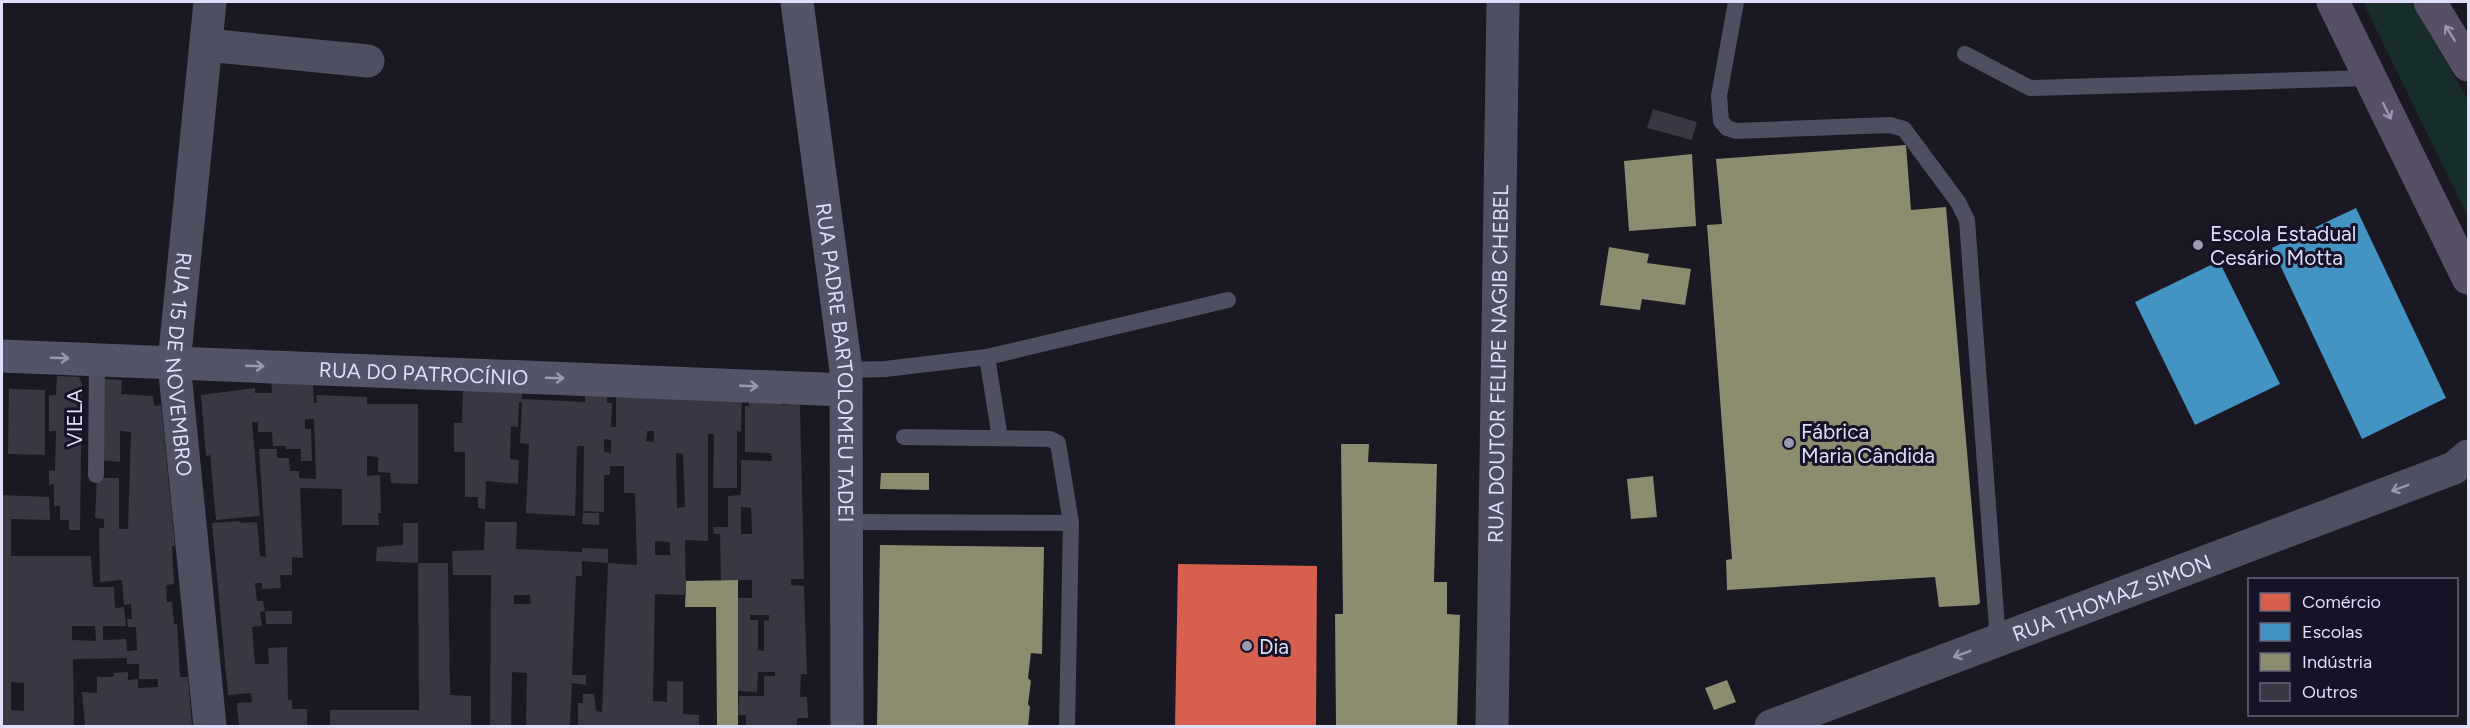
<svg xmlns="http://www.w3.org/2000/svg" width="2470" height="728" font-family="Figtree,sans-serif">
	<rect width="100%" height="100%" fill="#1a1822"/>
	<path fill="#172d2c" d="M 2363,2 L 2411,2 L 2468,100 L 2468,217 Z"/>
	<path fill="#d6604d" d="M 1178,564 L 1317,566 L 1316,726 L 1175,726 Z"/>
	<g fill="#4393c3">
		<path d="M 2356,208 L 2446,398 L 2362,439 L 2272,248 Z"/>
		<path d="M 2219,261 L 2280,384 L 2195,425 L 2135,302 Z"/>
	</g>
	<g fill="#8c8c6e">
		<path d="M 1906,145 L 1911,210 L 1946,207 L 1980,603 L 1977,605 L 1939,607 L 1935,577 L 1727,590 L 1726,560 L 1732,559 L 1707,225 L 1722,224 L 1716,159 Z"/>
		<path d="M 1692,154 L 1696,226 L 1629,231 L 1624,161 Z"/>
		<path d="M 1609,247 L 1649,254 L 1647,263 L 1691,269 L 1685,305 L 1642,299 L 1640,310 L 1600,305 Z"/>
		<path d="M 1341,444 L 1369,444 L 1368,462 L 1437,464 L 1434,582 L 1447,582 L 1447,614 L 1460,615 L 1457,726 L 1336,726 L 1335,614 L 1343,614 Z"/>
		<path d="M 881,473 L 929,473 L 929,490 L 880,489 Z"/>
		<path d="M 1653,476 L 1657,517 L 1631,519 L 1627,479 Z"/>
		<path d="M 880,545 L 1044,547 L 1042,654 L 1031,653 L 1028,678 L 1031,681 L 1028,704 L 1030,707 L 1028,726 L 877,726 Z"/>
		<path d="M 738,580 L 738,726 L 717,726 L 716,607 L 685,607 L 686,581 Z"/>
		<path d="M 1727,680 L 1736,702 L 1714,710 L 1705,688 Z"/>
	</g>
	<g fill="#383743" fill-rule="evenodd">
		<path d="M 1653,109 L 1697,122 L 1692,140 L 1647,128 Z"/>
		<path d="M 57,376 L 79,377 L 82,384 L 80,530 L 69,530 L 69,520 L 60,520 L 60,506 L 54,506 L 54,484 L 49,485 L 49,470 L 55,471 L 56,431 L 49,431 L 49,395 L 56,395 Z"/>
		<path d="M 102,379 L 122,380 L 121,394 L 153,396 L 154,406 L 161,405 L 175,546 L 172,546 L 174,584 L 166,585 L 167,602 L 172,602 L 174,624 L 177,624 L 180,677 L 188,677 L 192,726 L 85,726 L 82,692 L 97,693 L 97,677 L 113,677 L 114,673 L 128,672 L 128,680 L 138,679 L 138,688 L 158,687 L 158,679 L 139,679 L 139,664 L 127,664 L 127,658 L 73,659 L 74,726 L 2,726 L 2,495 L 49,497 L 50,520 L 11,519 L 11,556 L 91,556 L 93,587 L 114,587 L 115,608 L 124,607 L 126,626 L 103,626 L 103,640 L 126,639 L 127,651 L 137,650 L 136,627 L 128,627 L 127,619 L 132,619 L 131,604 L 124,605 L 122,580 L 100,582 L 99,528 L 104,528 L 104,519 L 95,518 L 97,478 L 119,478 L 119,529 L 128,529 L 131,432 L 120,431 L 120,462 L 97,460 ZM 72,626 L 95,626 L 96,641 L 72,640 ZM 11,682 L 24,683 L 24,711 L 11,710 Z"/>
		<path d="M 271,380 L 313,381 L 314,403 L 317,403 L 316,395 L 367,397 L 367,404 L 418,404 L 418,484 L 391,483 L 390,473 L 378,472 L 378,457 L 367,456 L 367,476 L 380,475 L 381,513 L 378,513 L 379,525 L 342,525 L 342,489 L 300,488 L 303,558 L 292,557 L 292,575 L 280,575 L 281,588 L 262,589 L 262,583 L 255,583 L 257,601 L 263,601 L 265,611 L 260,612 L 262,626 L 252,627 L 255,664 L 269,664 L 268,648 L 287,647 L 288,700 L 292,700 L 292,709 L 307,709 L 307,726 L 239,726 L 237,703 L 252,702 L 251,693 L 228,695 L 212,523 L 240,521 L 240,523 L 257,522 L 260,556 L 266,557 L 259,449 L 277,449 L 277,458 L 289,458 L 290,471 L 299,471 L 299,478 L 316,479 L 314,419 L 305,419 L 305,429 L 311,429 L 312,461 L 301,461 L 301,449 L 286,449 L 286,446 L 273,446 L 272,432 L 258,432 L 258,422 L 252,422 L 260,516 L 216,520 L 210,455 L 206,456 L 201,395 L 255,388 L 255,393 L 272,393 Z"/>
		<path d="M 463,388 L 522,390 L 522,399 L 585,402 L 585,392 L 607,393 L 607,403 L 612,403 L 611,427 L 616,427 L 616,393 L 742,397 L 741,432 L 737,431 L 737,488 L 713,488 L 714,434 L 708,434 L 708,541 L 685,540 L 686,595 L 655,594 L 653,701 L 667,702 L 667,681 L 683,682 L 683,714 L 699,715 L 699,726 L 578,726 L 578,703 L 583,703 L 583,694 L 594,694 L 596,711 L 602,712 L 608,563 L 637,565 L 635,493 L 624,493 L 624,466 L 610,466 L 610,475 L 604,475 L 604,512 L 583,511 L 584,446 L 577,446 L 575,516 L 526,513 L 529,444 L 520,443 L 522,402 L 519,402 L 518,427 L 511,426 L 510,459 L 519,460 L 518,484 L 486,481 L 485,509 L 478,508 L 478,497 L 465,497 L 465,452 L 454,452 L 454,423 L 462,423 ZM 647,431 L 654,431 L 654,442 L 646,441 ZM 604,439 L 611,440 L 611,453 L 604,452 ZM 676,453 L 683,454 L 685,507 L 677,508 ZM 655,541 L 670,542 L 670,555 L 655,555 Z"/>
		<path d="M 9,389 L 45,390 L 45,455 L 8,454 Z"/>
		<path d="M 749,397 L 782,398 L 782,405 L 799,404 L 800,407 L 804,579 L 791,579 L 791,585 L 804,586 L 807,674 L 801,674 L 800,697 L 807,697 L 808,718 L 797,718 L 797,726 L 746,726 L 746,715 L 738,715 L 739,696 L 764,696 L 764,676 L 775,676 L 775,672 L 758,672 L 757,692 L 738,691 L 738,598 L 752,598 L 752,580 L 721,580 L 720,534 L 714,534 L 713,527 L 728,527 L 728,496 L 741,495 L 741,460 L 772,461 L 771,453 L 745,452 L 745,406 L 749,406 ZM 741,507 L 751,508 L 752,534 L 741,534 ZM 750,615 L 769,615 L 769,621 L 764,620 L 764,651 L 758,650 L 758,620 L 750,620 Z"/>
		<path d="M 583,513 L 599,513 L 599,525 L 582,524 Z"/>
		<path d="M 485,522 L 517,522 L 516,549 L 582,552 L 582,548 L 608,549 L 608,563 L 582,561 L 582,576 L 576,576 L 572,675 L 586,675 L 586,685 L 572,683 L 570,726 L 526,726 L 527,673 L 512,672 L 511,726 L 490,726 L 491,575 L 453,575 L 452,551 L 484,550 ZM 514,595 L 530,595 L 531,604 L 514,604 Z"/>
		<path d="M 403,523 L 418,523 L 418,563 L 376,561 L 377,547 L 403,545 Z"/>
		<path d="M 418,563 L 448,563 L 450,695 L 471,696 L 471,726 L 330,726 L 330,710 L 419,710 Z"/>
		<path d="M 265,611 L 292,611 L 292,624 L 266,624 Z"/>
	</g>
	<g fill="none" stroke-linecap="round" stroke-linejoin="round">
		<g stroke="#4f4f62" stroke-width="16">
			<path d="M 1736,2 L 1719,96 L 1721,121 L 1727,128 L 1736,131 L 1890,125 L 1904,129 L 1958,202 L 1967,220 L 1998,641"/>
			<path d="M 1965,54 L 2030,88 L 2370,78"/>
			<path d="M 987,357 L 1000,438"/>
			<path d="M 846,370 L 885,369 L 987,357 L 1228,300"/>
			<path d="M 904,437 L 1050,439 L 1058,443 L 1071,523 L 1067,726"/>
			<path d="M 96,475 L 97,360"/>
			<path d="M 846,522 L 1071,523"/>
		</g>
		<g stroke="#4f4f62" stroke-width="33">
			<path id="s1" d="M 210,2 L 174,363 L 210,726"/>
			<path d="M 206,45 L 368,61"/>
			<path id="s2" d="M 1492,726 L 1503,2"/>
			<path id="s3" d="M 1771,726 L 2454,468 L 2468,456"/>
		</g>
		<g stroke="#535467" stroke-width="33">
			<path id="s4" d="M 797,2 L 846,370 L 847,726"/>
			<path id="s5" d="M 2,356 L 846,390"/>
		</g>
		<g stroke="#564f66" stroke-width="33">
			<path d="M 2333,2 L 2468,278"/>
			<path d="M 2430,2 L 2468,65"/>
		</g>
	</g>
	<defs><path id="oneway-shaft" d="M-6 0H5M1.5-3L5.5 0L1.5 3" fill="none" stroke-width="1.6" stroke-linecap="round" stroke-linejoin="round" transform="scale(1.5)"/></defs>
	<g stroke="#9a96b0">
		<use href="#oneway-shaft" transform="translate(2450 33) rotate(-122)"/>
		<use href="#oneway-shaft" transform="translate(2387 111) rotate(64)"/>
	</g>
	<g stroke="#9999b1">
		<use href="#oneway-shaft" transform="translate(60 358) rotate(2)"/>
		<use href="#oneway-shaft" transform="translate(255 366) rotate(2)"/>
		<use href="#oneway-shaft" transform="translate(555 378) rotate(2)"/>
		<use href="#oneway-shaft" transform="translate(749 386) rotate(2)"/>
	</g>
	<g stroke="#9796ae">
		<use href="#oneway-shaft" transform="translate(2400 488) rotate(159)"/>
		<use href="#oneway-shaft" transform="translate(1962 654) rotate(159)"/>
	</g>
	<g fill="#9a99af" stroke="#161327" stroke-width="2">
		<circle cx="2198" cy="245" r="6"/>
		<circle cx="1789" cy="443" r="6"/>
		<circle cx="1247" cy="646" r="6"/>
	</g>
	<g text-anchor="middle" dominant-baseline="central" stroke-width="6" stroke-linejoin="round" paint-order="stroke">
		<g font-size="21" fill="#dfdefb" stroke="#161327" text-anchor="start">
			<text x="2210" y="233">Escola Estadual<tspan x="2210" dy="24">Cesário Motta</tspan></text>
			<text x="1801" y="431">Fábrica<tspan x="1801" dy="24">Maria Cândida</tspan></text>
			<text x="1259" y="646">Dia</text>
		</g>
		<g font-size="21" fill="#dfdefb" stroke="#161327">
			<text stroke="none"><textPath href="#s4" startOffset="363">RUA PADRE BARTOLOMEU TADEI</textPath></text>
			<text stroke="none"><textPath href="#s1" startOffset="364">RUA 15 DE NOVEMBRO</textPath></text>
			<text stroke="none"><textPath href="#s2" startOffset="362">RUA DOUTOR FELIPE NAGIB CHEBEL</textPath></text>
			<text stroke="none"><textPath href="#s5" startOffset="422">RUA DO PATROCÍNIO</textPath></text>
			<text transform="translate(74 418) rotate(-90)">VIELA</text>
			<text stroke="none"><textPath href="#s3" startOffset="364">RUA THOMAZ SIMON</textPath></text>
		</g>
	</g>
	<rect width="2470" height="728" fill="none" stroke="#dfdefb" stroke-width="6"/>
	<rect x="2248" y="578" width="210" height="138" fill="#161327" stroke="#66647c" stroke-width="1.5"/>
	<rect x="2260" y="593" width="30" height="18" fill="#d6604d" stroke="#66647c" stroke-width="1.5"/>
	<text x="2302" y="608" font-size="18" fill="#dfdefb">Comércio</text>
	<rect x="2260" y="623" width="30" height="18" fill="#4393c3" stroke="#66647c" stroke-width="1.5"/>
	<text x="2302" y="638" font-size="18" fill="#dfdefb">Escolas</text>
	<rect x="2260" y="653" width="30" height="18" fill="#8c8c6e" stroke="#66647c" stroke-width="1.5"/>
	<text x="2302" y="668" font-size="18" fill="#dfdefb">Indústria</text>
	<rect x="2260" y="683" width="30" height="18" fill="#383743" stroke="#66647c" stroke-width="1.5"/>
	<text x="2302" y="698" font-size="18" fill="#dfdefb">Outros</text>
</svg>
